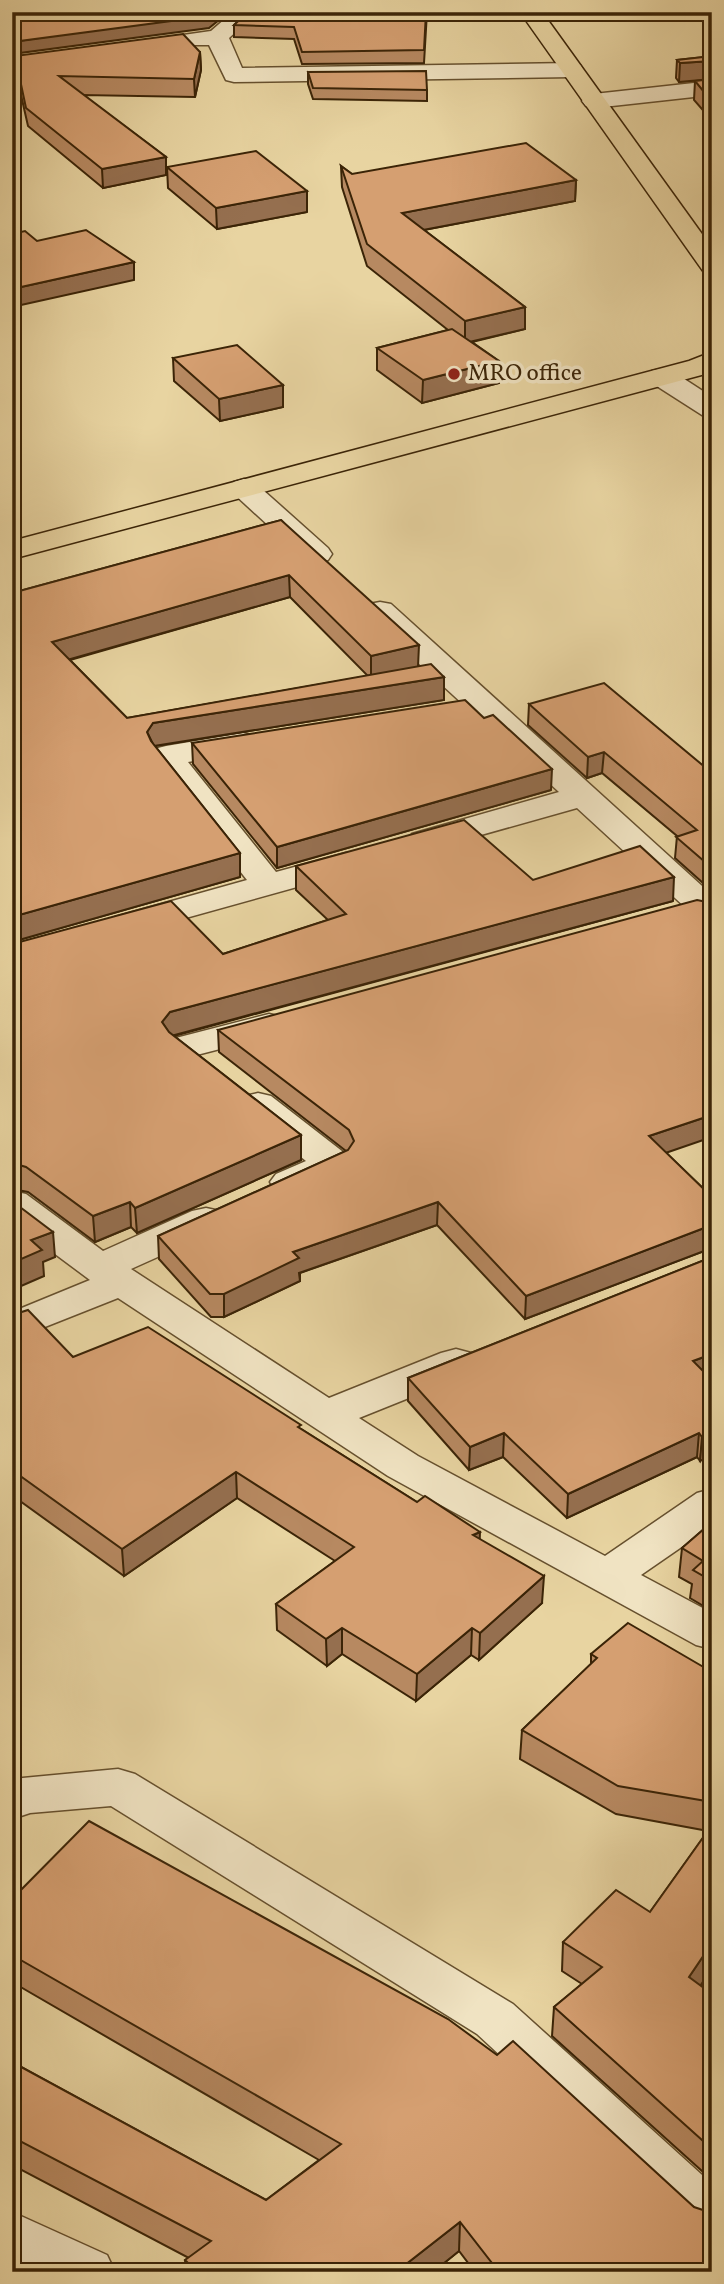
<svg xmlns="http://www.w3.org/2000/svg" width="724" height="2284" font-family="Vollkorn,serif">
	<rect width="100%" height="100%" fill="#e8d4a1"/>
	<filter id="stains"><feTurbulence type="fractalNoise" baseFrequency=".00286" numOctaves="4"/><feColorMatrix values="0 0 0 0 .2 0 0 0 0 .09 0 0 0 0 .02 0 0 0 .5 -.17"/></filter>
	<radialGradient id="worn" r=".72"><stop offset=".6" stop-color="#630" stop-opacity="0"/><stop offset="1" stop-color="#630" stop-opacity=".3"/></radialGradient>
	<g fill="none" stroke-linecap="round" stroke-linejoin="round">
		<g stroke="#66502e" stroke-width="3">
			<g id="street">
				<path d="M 233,12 L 258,12 L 229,38 L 242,68 L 572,63 L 580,65 L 583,70 L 580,75 L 572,77 L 234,82 L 226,80 L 209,45 L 183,45 L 180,40 L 183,35 L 211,31 Z"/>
				<path d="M 712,81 L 712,95 L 594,108 L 586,106 L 582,101 L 586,96 L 594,94 Z"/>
				<path d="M 662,369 L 672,371 L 712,397 L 712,417 L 702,415 L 652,383 L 648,377 L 652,371 Z"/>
				<path d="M 244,479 L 254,482 L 328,548 L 332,554 L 328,560 L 317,563 L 306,560 L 234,494 L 230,488 L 234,482 Z"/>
				<path d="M 380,602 L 391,604 L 712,895 L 712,924 L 700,921 L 577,808 L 424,851 L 412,848 L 407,841 L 412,834 L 559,792 L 369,618 L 365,611 L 369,604 Z"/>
				<path d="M 243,733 L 255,736 L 259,743 L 255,750 L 188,762 L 276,872 L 346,853 L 358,856 L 363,863 L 358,870 L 139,931 L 127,935 L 115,931 L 109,924 L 115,917 L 247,880 L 150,756 L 154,749 L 166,746 Z"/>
				<path d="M 269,1014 L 282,1017 L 287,1025 L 282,1033 L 185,1058 L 172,1055 L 166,1047 L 172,1039 Z"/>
				<path d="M 258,1093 L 271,1096 L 347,1155 L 352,1163 C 340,1181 297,1196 276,1190 L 270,1182 L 276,1174 L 306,1161 L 245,1112 L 239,1104 L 245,1096 Z"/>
				<path d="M 12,1191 L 26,1194 L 103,1251 L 192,1211 L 206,1208 L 220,1211 L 226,1220 L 220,1229 L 131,1269 L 329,1398 L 441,1353 L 456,1349 L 471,1353 L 477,1363 L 471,1373 L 359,1418 L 418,1456 L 605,1556 L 697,1493 L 712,1489 L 712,1526 L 641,1575 L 712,1613 L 712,1649 L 696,1645 L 388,1476 L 118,1298 L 12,1340 L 12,1312 L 90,1280 L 12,1222 Z"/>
				<path d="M 118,1769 L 135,1774 L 513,2004 L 712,2184 L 712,2241 L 693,2234 L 477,2034 L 111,1806 L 30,1813 L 12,1819 L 12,1779 Z"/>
				<path d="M 12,2212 L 107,2255 L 115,2272 L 34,2272 L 12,2261 Z"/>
			</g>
		</g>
		<g stroke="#3b2407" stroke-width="3">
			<g id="primary">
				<path d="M 520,12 L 542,12 L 712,248 L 712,274 L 703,271 Z"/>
				<path d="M 712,352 L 712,371 L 709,373 L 12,559 L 12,541 L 689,361 Z"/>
			</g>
		</g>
		<use href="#street" fill="#f0e3c2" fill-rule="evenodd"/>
		<use href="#primary" fill="#e8d4a1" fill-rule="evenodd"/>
	</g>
	<g fill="#b78961" stroke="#3b2407" stroke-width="2" fill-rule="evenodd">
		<path d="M 248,12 L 427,12 L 424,63 L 302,64 L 294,39 L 234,37 L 234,25 Z"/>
		<path d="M 200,52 L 201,70 L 195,97 L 83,95 L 166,157 L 166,175 L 103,188 L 28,126 L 16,73 L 15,56 Z"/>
		<path d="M 712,56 L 712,116 L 708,116 L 694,100 L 695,81 L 701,80 L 679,82 L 676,78 L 677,60 Z"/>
		<path d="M 308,72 L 427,90 L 427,101 L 313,99 L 308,84 Z"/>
		<path d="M 341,166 L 352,174 L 576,180 L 575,201 L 424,230 L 525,307 L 525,329 L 472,342 L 499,361 L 499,383 L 422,403 L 377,370 L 377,348 L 448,330 L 367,266 L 342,187 Z"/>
		<path d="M 167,167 L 307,212 L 217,229 L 168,188 Z"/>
		<path d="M 173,358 L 283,385 L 283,407 L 220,421 L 174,381 Z"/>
		<path d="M 281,520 L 418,667 L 444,677 L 444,700 L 155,746 L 240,853 L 240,877 L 12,942 L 12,593 ZM 290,597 L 368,676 L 127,718 L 70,660 Z"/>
		<path d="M 529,704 L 712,773 L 712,891 L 675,858 L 677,836 L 602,773 L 587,778 L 528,725 Z"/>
		<path d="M 192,743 L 551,790 L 277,868 L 193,764 Z"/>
		<path d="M 296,866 L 533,880 L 673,901 L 174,1036 L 301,1135 L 301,1160 L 137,1233 L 131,1227 L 95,1242 L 28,1192 L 12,1189 L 12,944 L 223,954 L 328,920 L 296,890 Z"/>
		<path d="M 218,1030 L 666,1153 L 712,1197 L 712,1248 L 525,1319 L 437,1225 L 300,1273 L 300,1281 L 224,1317 L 211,1317 L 159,1259 L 158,1236 L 346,1151 L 219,1052 Z"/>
		<path d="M 712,1257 L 712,1377 L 710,1377 L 700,1461 L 697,1457 L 567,1518 L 503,1457 L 469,1470 L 408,1401 L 408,1378 Z"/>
		<path d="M 12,1315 L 73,1357 L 301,1429 L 417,1502 L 479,1539 L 542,1603 L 479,1660 L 471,1655 L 416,1701 L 342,1654 L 327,1666 L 277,1630 L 276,1604 L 335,1561 L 237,1498 L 124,1576 L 13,1496 L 12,1496 Z"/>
		<path d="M 712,1522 L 712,1611 L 690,1598 L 692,1584 L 679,1577 L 682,1548 Z"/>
		<path d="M 707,1621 L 712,1622 L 712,1657 L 705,1650 Z"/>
		<path d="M 591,1654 L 712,1672 L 712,1968 L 700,1985 L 712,1994 L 712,2180 L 552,2036 L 554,2007 L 582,1984 L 562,1971 L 563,1942 L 650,1912 L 708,1831 L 616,1814 L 520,1759 L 522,1730 L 591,1664 Z"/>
		<path d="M 12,1899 L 694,2207 L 712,2272 L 475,2272 L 459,2251 L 433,2272 L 186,2272 L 185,2260 L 189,2258 L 12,2165 L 12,2062 L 266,2200 L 319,2160 L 12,1982 Z"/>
	</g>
	<g fill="#956f4f" stroke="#3b2407" stroke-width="2">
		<path d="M 214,12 L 229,12 L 209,28 L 12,54 L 12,42 Z"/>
		<path d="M 200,52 L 201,70 L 195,97 L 194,79 Z"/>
		<path d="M 712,61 L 712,79 L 679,82 L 680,63 Z"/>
		<path d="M 712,97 L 712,116 L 708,116 L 709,98 Z"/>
		<path d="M 166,157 L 166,175 L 103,188 L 102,169 Z"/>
		<path d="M 576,180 L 575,201 L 402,234 L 402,213 Z"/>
		<path d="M 307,191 L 307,212 L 217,229 L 216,208 Z"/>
		<path d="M 134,262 L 134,280 L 12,307 L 12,289 Z"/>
		<path d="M 525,307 L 525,329 L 465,343 L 465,321 Z"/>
		<path d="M 499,361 L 499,383 L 422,403 L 423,380 Z"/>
		<path d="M 283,385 L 283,407 L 220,421 L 219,399 Z"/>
		<path d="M 289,575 L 290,597 L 53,664 L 52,642 Z"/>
		<path d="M 419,645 L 418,667 L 371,679 L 371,656 Z"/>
		<path d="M 444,677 L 444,700 L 154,746 L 147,732 L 153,723 Z"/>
		<path d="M 604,752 L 602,773 L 587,778 L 588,757 Z"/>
		<path d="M 552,769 L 551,790 L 277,868 L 277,847 Z"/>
		<path d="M 240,853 L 240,877 L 12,942 L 12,917 Z"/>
		<path d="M 674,877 L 673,901 L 171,1036 L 162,1022 L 170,1012 Z"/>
		<path d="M 712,1115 L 712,1137 L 648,1159 L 649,1136 Z"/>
		<path d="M 301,1135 L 301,1160 L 137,1233 L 135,1208 Z"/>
		<path d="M 130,1202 L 131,1227 L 95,1242 L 93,1216 Z"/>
		<path d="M 438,1202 L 437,1225 L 299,1273 L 300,1281 L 224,1317 L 224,1294 L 293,1252 Z"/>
		<path d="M 712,1225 L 712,1248 L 525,1319 L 526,1296 Z"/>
		<path d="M 53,1232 L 55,1257 L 43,1262 L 44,1276 L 12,1290 L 12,1263 L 31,1240 Z"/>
		<path d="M 712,1354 L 712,1377 L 691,1385 L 693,1361 Z"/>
		<path d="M 504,1433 L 503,1457 L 469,1470 L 470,1447 Z"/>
		<path d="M 699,1433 L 697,1457 L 567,1518 L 568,1494 Z"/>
		<path d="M 712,1433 L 712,1456 L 700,1461 L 702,1437 Z"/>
		<path d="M 236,1472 L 237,1498 L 124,1576 L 122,1549 Z"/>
		<path d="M 480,1532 L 479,1559 L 473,1535 Z"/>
		<path d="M 544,1576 L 542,1603 L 479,1660 L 480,1633 Z"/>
		<path d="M 12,1620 L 14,1644 L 12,1646 Z"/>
		<path d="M 342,1628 L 342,1654 L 327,1666 L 326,1639 Z"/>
		<path d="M 472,1628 L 471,1655 L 416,1701 L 417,1674 Z"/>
		<path d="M 712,1943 L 712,1968 L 687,2006 L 689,1977 Z"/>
		<path d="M 460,2222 L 459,2251 L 433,2272 L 396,2272 Z"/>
	</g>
	<g fill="#d59f71" stroke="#3b2407" stroke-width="2">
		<path d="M 12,12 L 214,12 L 209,16 L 12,42 Z"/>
		<path d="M 248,12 L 426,12 L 424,50 L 302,52 L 294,27 L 234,25 Z"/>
		<path d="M 183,34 L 200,52 L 194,79 L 59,76 L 166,157 L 102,169 L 26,108 L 15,56 Z"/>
		<path d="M 712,56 L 712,61 L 680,63 L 677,60 Z"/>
		<path d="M 426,71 L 427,90 L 313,88 L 308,72 Z"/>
		<path d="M 712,79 L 712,97 L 709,98 L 695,81 Z"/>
		<path d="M 526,143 L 576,180 L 402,213 L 525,307 L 465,321 L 367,244 L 341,166 L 352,174 Z"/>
		<path d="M 256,151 L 307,191 L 216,208 L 167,167 Z"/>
		<path d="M 86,230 L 134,262 L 12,289 L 12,234 L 25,231 L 37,241 Z"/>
		<path d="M 452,329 L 499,361 L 423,380 L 377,348 Z"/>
		<path d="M 237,345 L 283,385 L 219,399 L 173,358 Z"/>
		<path d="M 281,520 L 419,645 L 371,656 L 289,575 L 52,642 L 127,718 L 431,664 L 444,677 L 153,723 L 147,732 L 151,741 L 240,853 L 12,917 L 12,593 Z"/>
		<path d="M 604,683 L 712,773 L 712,868 L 676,837 L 697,830 L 604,752 L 588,757 L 529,704 Z"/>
		<path d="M 465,700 L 484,718 L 493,715 L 552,769 L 277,847 L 192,743 Z"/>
		<path d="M 464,820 L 533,880 L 640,846 L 674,877 L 170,1012 L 162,1022 L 169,1032 L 301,1135 L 135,1208 L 130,1202 L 93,1216 L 26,1167 L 12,1163 L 12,944 L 171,901 L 223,954 L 346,914 L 296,866 Z"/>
		<path d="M 697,900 L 712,903 L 712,1115 L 649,1136 L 712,1197 L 712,1225 L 526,1296 L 438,1202 L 293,1252 L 299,1258 L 224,1294 L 210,1294 L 158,1236 L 348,1150 L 354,1141 L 349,1130 L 218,1030 Z"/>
		<path d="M 12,1201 L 53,1232 L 31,1240 L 42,1250 L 12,1263 Z"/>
		<path d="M 712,1257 L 712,1354 L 693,1361 L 712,1380 L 712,1433 L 702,1437 L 699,1433 L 568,1494 L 504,1433 L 470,1447 L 408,1378 Z"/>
		<path d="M 28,1310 L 73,1357 L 148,1327 L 301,1425 L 298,1427 L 417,1502 L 425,1496 L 480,1532 L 473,1535 L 544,1576 L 480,1633 L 472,1628 L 417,1674 L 342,1628 L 326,1639 L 276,1604 L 354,1547 L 236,1472 L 122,1549 L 12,1470 L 12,1315 Z"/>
		<path d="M 712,1522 L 712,1581 L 693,1570 L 703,1561 L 682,1548 Z"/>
		<path d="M 628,1623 L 712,1672 L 712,1802 L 618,1786 L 522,1730 L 597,1658 L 591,1654 Z"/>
		<path d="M 89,1821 L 448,2019 L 497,2055 L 513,2041 L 694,2207 L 712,2213 L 712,2272 L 499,2272 L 460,2222 L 396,2272 L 197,2272 L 185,2260 L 211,2241 L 12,2137 L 12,2062 L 266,2200 L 341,2144 L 12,1955 L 12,1899 Z"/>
		<path d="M 712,1825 L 712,1943 L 689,1977 L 712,1994 L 712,2149 L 554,2007 L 602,1967 L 563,1942 L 616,1890 L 650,1912 Z"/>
	</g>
	<circle fill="#8f2418" stroke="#f0e3c2" stroke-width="2.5" cx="454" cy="374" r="7"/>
	<g text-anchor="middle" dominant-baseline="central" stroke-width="7" stroke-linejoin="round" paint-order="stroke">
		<g font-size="23" fill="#3b2407" stroke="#f0e3c2" text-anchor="start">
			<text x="468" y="374">MRO office</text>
		</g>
	</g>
	<rect width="724" height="2284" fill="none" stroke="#e8d4a1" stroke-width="42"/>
	<rect x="14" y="14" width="696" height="2256" fill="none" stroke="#3b2407" stroke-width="3.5"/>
	<rect x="21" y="21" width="682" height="2242" fill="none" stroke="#3b2407" stroke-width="2"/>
	<rect width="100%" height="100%" filter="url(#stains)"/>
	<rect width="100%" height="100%" fill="url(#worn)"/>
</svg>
